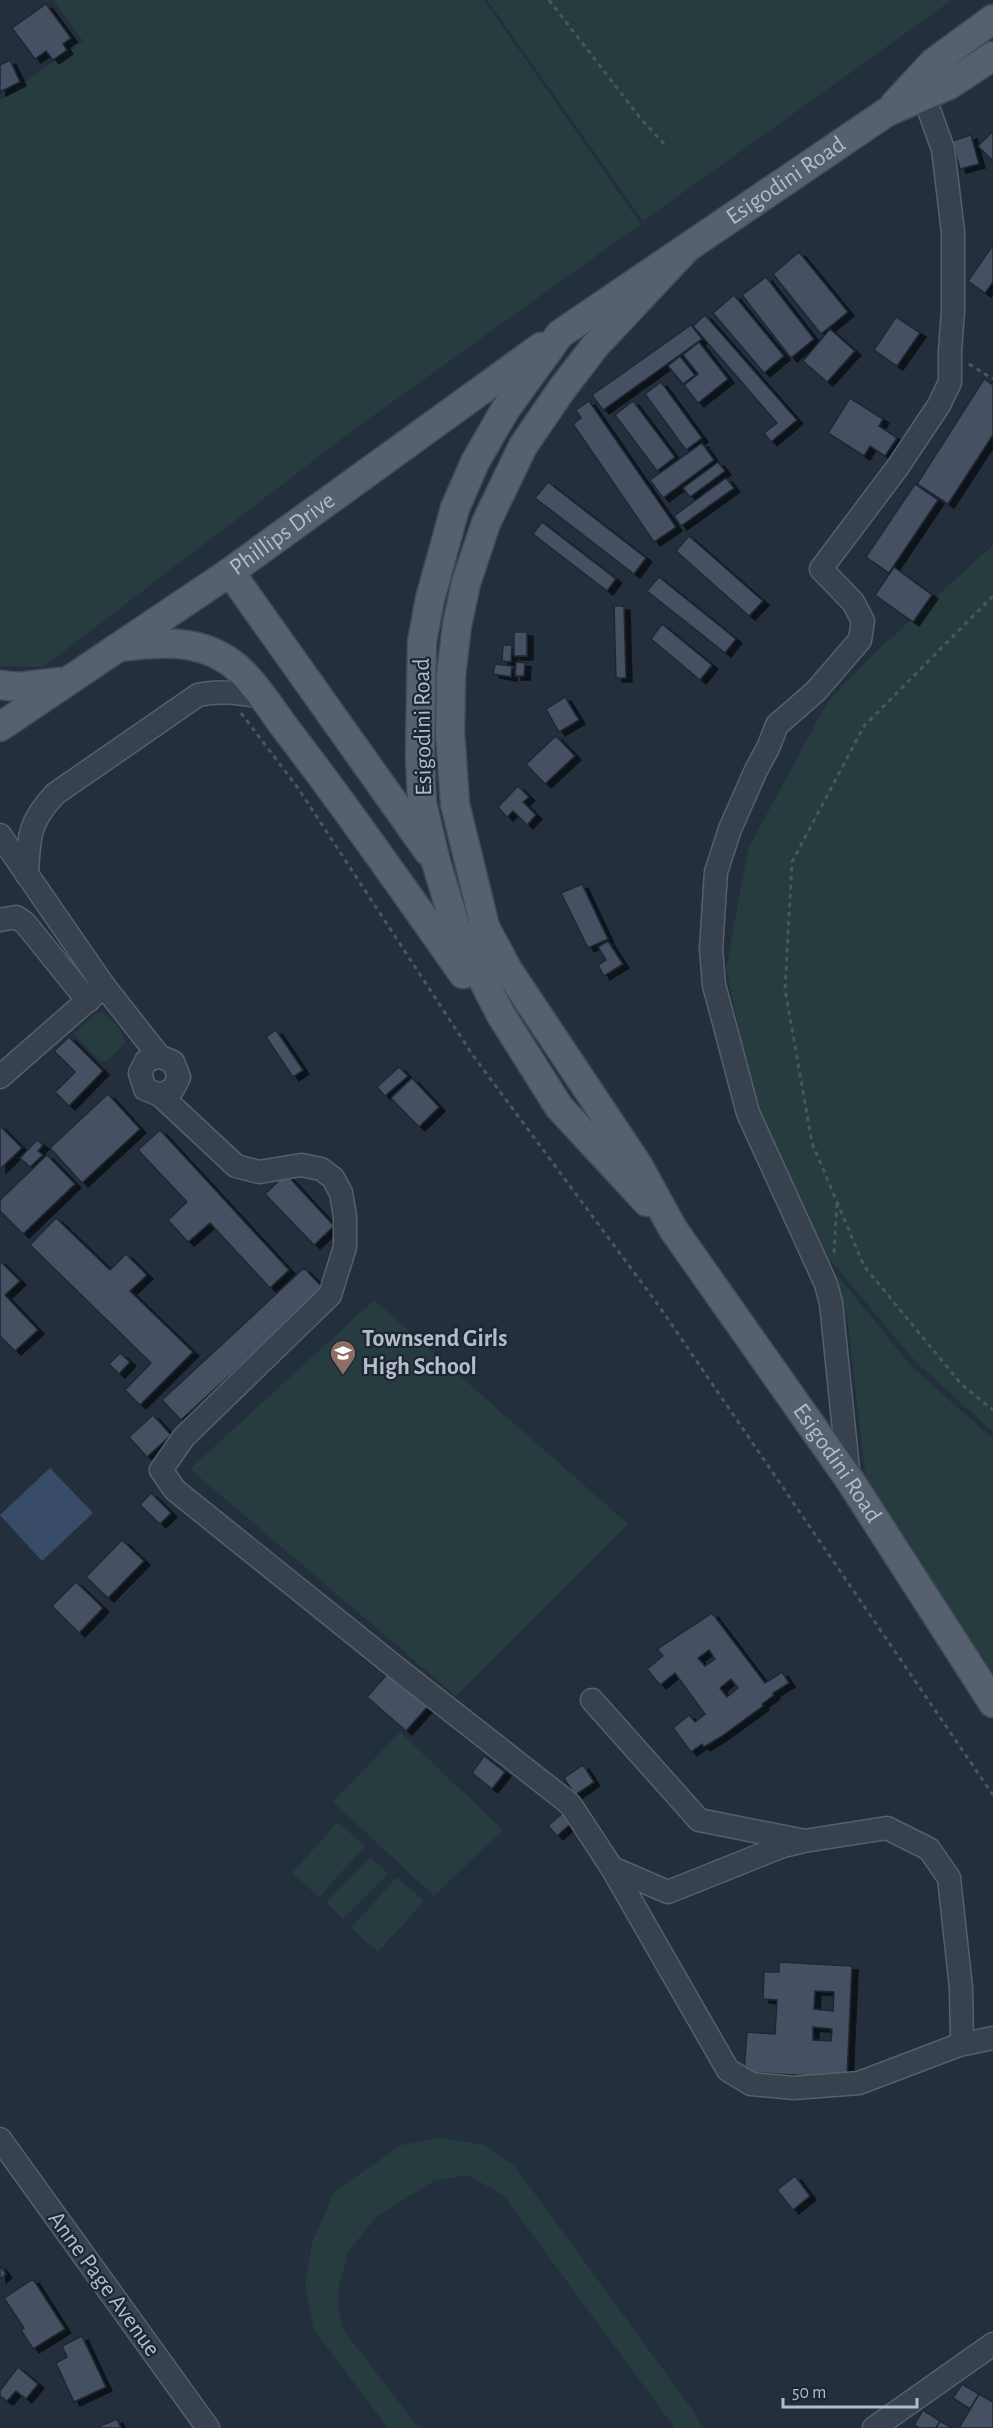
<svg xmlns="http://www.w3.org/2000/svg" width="993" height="2428" font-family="'Alegreya Sans',sans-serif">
	<defs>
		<filter id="shadow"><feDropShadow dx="6" dy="4" stdDeviation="0" flood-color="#0009"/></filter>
	</defs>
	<rect width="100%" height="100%" fill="#242f3e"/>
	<g fill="#263c3f">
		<path d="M 53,0 L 484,0 L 641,224 L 359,426 L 43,667 L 0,666 L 0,100 L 83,41 Z"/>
		<path d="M 487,0 L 952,0 L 643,221 Z"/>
		<path d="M 993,545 L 993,1432 L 916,1362 L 813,1240 L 761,1133 L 726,969 L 748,849 L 828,701 L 877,651 Z"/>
		<path d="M 102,1012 C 111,1018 124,1031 125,1043 L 107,1061 L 100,1061 L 74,1034 L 95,1014 Z"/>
		<path d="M 839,1277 L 912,1367 L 993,1439 L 993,1692 L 867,1489 L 847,1316 L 838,1305 Z"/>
		<path d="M 374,1300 L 628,1524 L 456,1696 L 190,1469 Z"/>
		<path d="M 400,1732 L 503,1830 L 434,1896 L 333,1802 Z"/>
		<path d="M 338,1822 L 365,1846 L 319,1897 L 292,1873 Z"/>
		<path d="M 371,1857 L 388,1874 L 343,1919 L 326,1902 Z"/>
		<path d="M 397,1877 L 424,1901 L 378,1952 L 351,1928 Z"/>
		<path d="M 442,2138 L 485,2145 L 514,2165 L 694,2412 L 702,2428 L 675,2428 L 503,2195 L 468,2175 L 434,2181 L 377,2216 L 348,2252 L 339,2286 L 338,2307 L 344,2331 L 419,2428 L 388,2428 L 314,2330 L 305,2282 L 312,2243 L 334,2192 L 401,2145 Z"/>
	</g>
	<path fill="#394c67" d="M 50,1468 L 93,1513 L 42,1561 L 0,1515 Z"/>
	<g fill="#455162" stroke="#1f2835" stroke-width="1.5" fill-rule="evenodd" filter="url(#shadow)">
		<path d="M 46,4 L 71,38 L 63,44 L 67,50 L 53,60 L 46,51 L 35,59 L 12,28 Z"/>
		<path d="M 10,60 L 20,82 L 0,92 L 0,65 Z"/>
		<path d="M 993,131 L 993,161 L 978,146 Z"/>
		<path d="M 971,135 L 979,164 L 960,169 L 952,141 Z"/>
		<path d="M 993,245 L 993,282 L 985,293 L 968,281 Z"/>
		<path d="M 799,252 L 848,312 L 821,334 L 773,274 Z"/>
		<path d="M 766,277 L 814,339 L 791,358 L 742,295 Z"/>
		<path d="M 734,295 L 784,356 L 764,373 L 713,313 Z"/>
		<path d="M 705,315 L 797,420 L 771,442 L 764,433 L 777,423 L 693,326 Z"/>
		<path d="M 896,317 L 920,333 L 897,366 L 874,350 Z"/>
		<path d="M 691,325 L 702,339 L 603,410 L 592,395 Z"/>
		<path d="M 830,329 L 855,351 L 827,382 L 803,361 Z"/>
		<path d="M 699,342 L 728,379 L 698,403 L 684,385 L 698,374 L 683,355 Z"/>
		<path d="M 680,356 L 695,375 L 683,384 L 668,366 Z"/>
		<path d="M 984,379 L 993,385 L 993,435 L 948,504 L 917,484 Z"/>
		<path d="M 661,382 L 702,438 L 686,450 L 645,394 Z"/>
		<path d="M 850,398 L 883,419 L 879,426 L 897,438 L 885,456 L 870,446 L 864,456 L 828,433 Z"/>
		<path d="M 589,401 L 676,527 L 654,542 L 573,424 L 581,418 L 576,410 Z"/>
		<path d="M 633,401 L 675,457 L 657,471 L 615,415 Z"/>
		<path d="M 702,443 L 714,460 L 663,498 L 650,480 Z"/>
		<path d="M 718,462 L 725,471 L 690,497 L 683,488 Z"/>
		<path d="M 726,478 L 734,488 L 681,526 L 674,516 Z"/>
		<path d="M 548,482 L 646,558 L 634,574 L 535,498 Z"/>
		<path d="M 915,484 L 938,500 L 889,573 L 866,557 Z"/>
		<path d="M 542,522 L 616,579 L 607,591 L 533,534 Z"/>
		<path d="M 689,536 L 763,601 L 749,616 L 676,551 Z"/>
		<path d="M 894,567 L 932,595 L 913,622 L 875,595 Z"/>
		<path d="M 659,577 L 736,639 L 725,653 L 647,591 Z"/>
		<path d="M 614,606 L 624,606 L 626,678 L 616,678 Z"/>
		<path d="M 662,624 L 712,665 L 700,680 L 651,639 Z"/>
		<rect x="514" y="632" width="13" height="24"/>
		<path d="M 503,645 L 512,645 L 511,662 L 502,661 Z"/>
		<path d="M 516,662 L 525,663 L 524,676 L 515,676 Z"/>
		<path d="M 495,664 L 512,666 L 511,677 L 493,674 Z"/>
		<path d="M 565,697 L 579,720 L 559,732 L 546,709 Z"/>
		<path d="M 556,736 L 575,756 L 545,784 L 526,764 Z"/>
		<path d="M 518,786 L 529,797 L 523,802 L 536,815 L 527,825 L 513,811 L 507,817 L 498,807 Z"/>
		<path d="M 582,884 L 608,939 L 588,948 L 561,893 Z"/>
		<path d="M 608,941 L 623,964 L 604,976 L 598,965 L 606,960 L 598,947 Z"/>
		<path d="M 276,1030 L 303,1070 L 293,1077 L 266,1037 Z"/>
		<path d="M 69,1037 L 103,1071 L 69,1106 L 55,1092 L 75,1072 L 54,1051 Z"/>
		<path d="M 399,1067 L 408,1076 L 385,1096 L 377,1087 Z"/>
		<path d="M 412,1078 L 439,1107 L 419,1127 L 391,1098 Z"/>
		<path d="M 108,1094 L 140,1129 L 82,1183 L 50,1148 Z"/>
		<path d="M 0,1126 L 22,1148 L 0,1169 Z"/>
		<path d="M 160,1130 L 289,1270 L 270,1288 L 210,1223 L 188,1242 L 168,1220 L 187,1202 L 138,1150 Z"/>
		<path d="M 37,1140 L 43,1145 L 38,1151 L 43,1155 L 30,1167 L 20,1158 Z"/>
		<path d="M 47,1155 L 75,1184 L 23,1234 L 0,1211 L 0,1200 Z"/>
		<path d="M 286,1174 L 334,1226 L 314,1245 L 265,1194 Z"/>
		<path d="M 56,1218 L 110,1270 L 126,1254 L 147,1275 L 130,1291 L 193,1352 L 140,1405 L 125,1390 L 151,1363 L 30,1245 Z"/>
		<path d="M 0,1261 L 20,1281 L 5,1295 L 38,1330 L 15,1351 L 0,1336 Z"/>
		<path d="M 304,1268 L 324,1289 L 181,1420 L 162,1400 Z"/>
		<path d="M 120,1353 L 130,1362 L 119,1374 L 109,1364 Z"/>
		<path d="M 153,1415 L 171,1435 L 147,1457 L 129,1437 Z"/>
		<path d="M 151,1493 L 171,1513 L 160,1524 L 140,1505 Z"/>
		<path d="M 122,1540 L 144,1561 L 108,1598 L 86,1577 Z"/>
		<path d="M 76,1582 L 103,1608 L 79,1633 L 52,1606 Z"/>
		<path d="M 712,1613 L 765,1683 L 782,1672 L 789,1683 L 773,1693 L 774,1695 L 762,1704 L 763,1706 L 722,1736 L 704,1747 L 702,1744 L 691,1752 L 673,1728 L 689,1715 L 695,1722 L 705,1714 L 675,1673 L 660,1685 L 647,1669 L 663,1656 L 657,1649 ZM 709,1650 L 715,1659 L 705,1666 L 698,1658 ZM 731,1679 L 738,1688 L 727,1697 L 720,1688 Z"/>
		<path d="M 390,1671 L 429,1705 L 406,1731 L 367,1697 Z"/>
		<path d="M 484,1756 L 505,1772 L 492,1789 L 472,1773 Z"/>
		<path d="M 583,1765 L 594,1782 L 575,1795 L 564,1778 Z"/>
		<path d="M 566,1810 L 575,1820 L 557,1836 L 548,1826 Z"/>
		<path d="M 779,1962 L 852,1966 L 847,2078 L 744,2072 L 747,2032 L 775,2034 L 777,2000 L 763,1999 L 764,1972 L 779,1972 ZM 815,1991 L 834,1992 L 833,2011 L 814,2009 ZM 813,2027 L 832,2029 L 831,2041 L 813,2040 Z"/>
		<path d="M 795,2176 L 810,2196 L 793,2210 L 777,2190 Z"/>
		<path d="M 0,2266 L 6,2274 L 0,2279 Z"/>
		<path d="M 33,2279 L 65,2329 L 33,2349 L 21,2330 L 24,2328 L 4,2298 Z"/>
		<path d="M 82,2336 L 106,2387 L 74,2402 L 56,2363 L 67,2357 L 62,2346 Z"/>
		<path d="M 18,2367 L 38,2384 L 26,2399 L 16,2391 L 7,2401 L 0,2396 L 0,2391 Z"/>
		<path d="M 962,2384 L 979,2394 L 970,2409 L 953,2398 Z"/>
		<path d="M 979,2394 L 993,2402 L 993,2428 L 959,2428 Z"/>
		<path d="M 923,2410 L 940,2421 L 936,2428 L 919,2428 L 914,2425 Z"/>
		<path d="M 117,2419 L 121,2428 L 99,2428 L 98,2427 Z"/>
		<path d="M 940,2421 L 952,2428 L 936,2428 Z"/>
	</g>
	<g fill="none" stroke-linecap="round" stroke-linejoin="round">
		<g stroke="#565f6c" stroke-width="25">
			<g id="minor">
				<path d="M 0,835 L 104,986"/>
				<path d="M 27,875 C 29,837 28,823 55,794 L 198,695 C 219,690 240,693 262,697"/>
				<path d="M 0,920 L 16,917 L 25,923 L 88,1001"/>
				<path d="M 0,1077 L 104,986 L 159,1056 L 173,1062 L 179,1077 L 173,1089 L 160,1095 L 145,1089 L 140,1073 L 146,1061 L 159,1056"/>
				<path d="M 160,1095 L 236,1166 L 259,1172 L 301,1165 L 321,1169 L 333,1178 L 341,1193 L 345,1216 L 345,1247 L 330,1295 L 184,1437 L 161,1470 L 175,1490 L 399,1670 L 570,1804 L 612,1868 L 668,1892 L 783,1846 L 804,1841 L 887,1828 L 929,1849 L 949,1878 L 961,1988 L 962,2039 L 959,2045 L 993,2038"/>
				<path d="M 849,1479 L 831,1303 L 826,1284 L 748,1113 L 714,985 L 711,949 L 716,872 L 730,829 L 756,770 L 768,748 L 777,725 L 816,691 L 860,640 L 863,621 L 853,602 L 821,569 L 897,468 L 939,405 L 950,382 L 950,351 L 953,311 L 953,232 L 943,149 L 924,96"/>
				<path d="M 592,1700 L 699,1820 L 800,1840"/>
				<path d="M 612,1868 L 728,2070 L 751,2084 L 794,2088 L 859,2083 L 959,2045"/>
				<path d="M 0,2139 L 208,2428"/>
				<path d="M 874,2428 L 993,2344"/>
			</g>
		</g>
		<g stroke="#414a57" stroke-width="31">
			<g id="major">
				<path d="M 895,104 L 934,62 L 993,19"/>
				<path id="s1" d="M 686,249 L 595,346 L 562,389 L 523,446 L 486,523 L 466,583 L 457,625 L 451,675 L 450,732 L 455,804 L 485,927 L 508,970 L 638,1165 L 673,1229 L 849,1479 L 993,1703"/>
				<path d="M 230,572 L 428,851"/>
				<path d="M 121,647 C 157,642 195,639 227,660 C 251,675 272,711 289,733 C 350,812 406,893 463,974"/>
				<path d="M 0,685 L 19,687 L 60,682"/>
				<path id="s2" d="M 0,727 L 230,572 L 541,347"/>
				<path id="s3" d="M 647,1202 L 559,1107 L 501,1015 L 456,928 L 436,862 L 422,803 L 420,755 L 422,642 L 430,599 L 455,508 L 475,462 L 505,410 L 560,334 L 887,112 L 949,85 L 993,56"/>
			</g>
		</g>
		<g stroke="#44595c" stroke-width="3" stroke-dasharray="4.5 4.5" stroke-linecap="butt">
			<path d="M 549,0 L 641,119 L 664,144"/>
			<path d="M 969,364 L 993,379"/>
			<path d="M 993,596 L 864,726 L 792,862 L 785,989 L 812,1143 L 864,1266 L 962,1385 L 993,1410"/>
			<path d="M 241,713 L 298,788 L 472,1054 L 659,1306 L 993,1795"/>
			<path d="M 834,1253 L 837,1202"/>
		</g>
		<use href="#minor" stroke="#38414e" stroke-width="22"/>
		<use href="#major" stroke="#56606e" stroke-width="28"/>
	</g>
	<defs>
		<g id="school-pin" transform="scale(1.35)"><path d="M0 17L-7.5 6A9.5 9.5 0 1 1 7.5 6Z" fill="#8d6e63" stroke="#1d2633"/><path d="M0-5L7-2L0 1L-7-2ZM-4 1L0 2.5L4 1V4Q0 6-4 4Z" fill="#fff"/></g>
	</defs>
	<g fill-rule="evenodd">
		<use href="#school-pin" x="343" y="1353"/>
	</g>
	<g text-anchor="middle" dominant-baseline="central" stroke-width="4.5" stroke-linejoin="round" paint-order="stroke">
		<g font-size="24" fill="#b4bcc9" stroke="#1d2633">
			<text stroke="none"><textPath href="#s3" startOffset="1242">Esigodini Road</textPath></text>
			<text stroke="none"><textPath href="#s2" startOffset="342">Phillips Drive</textPath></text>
			<text transform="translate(423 727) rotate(-91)">Esigodini Road</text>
			<text stroke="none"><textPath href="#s1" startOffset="1396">Esigodini Road</textPath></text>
			<text transform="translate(104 2284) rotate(54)">Anne Page Avenue</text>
		</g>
		<g font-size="24" font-weight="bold" fill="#b4bcc9" stroke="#1d2633" text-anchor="start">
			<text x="362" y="1339">Townsend Girls<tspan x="362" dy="28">High School</tspan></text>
		</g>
	</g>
	<path d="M783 2398v9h134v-9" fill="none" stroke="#b4bcc9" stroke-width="3"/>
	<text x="792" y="2398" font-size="18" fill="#b4bcc9" stroke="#1d2633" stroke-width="4.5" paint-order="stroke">50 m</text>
</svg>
